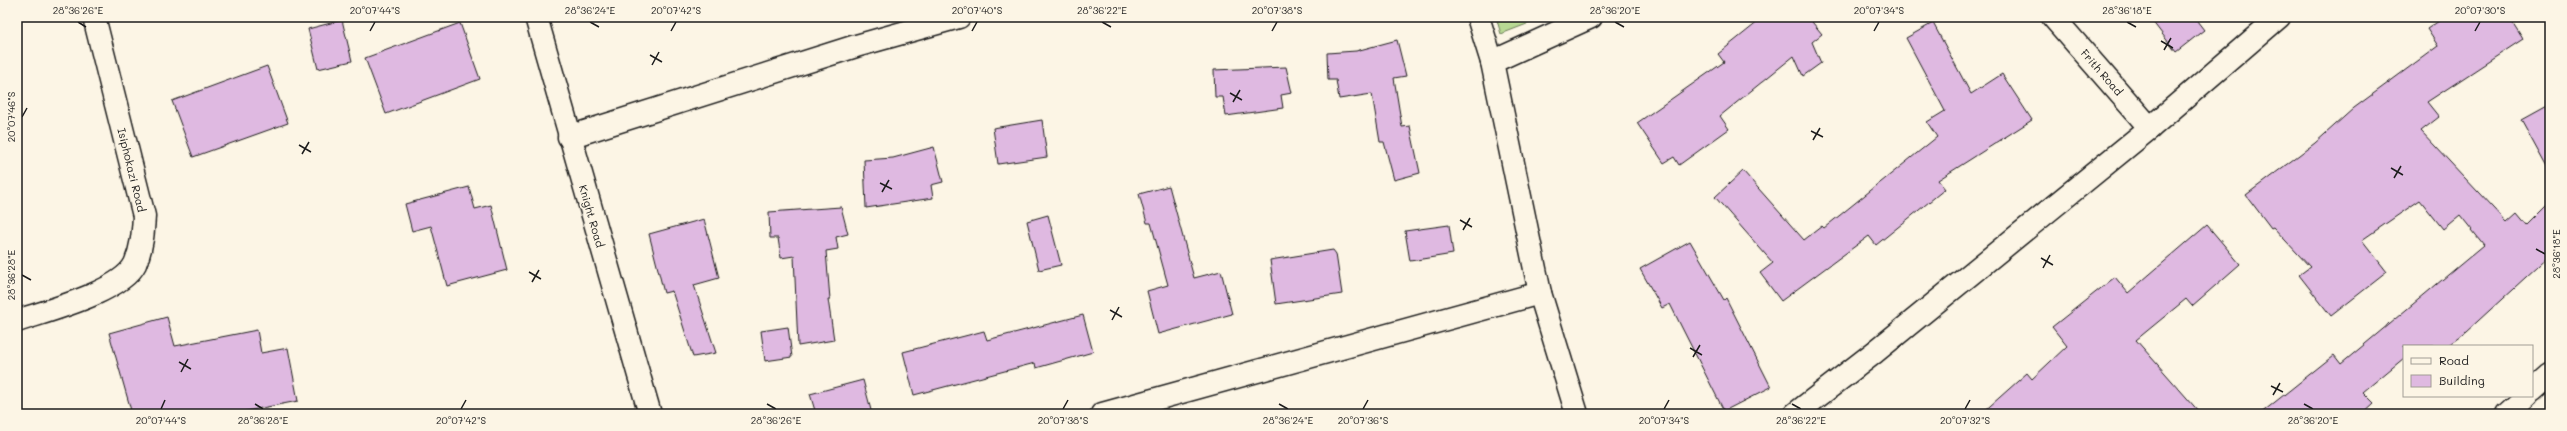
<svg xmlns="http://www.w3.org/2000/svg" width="2567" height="431" font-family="Mali,sans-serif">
	<rect width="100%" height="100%" fill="#fcf5e5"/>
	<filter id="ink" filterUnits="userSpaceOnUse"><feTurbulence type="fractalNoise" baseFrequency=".025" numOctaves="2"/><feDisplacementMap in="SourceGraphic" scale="8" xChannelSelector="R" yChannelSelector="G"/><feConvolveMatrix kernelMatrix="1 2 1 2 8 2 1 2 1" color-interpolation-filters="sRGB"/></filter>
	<g filter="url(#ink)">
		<path fill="#b8d993" stroke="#6a7a58" d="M 1496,17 L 1545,17 L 1501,34 Z"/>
		<g fill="#dfb9e1" stroke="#1c1c1c">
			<path d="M 1764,17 L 1808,17 L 1822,34 L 1812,42 L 1821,63 L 1803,76 L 1794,56 L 1720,116 L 1729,129 L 1679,165 L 1674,157 L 1664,163 L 1637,123 L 1724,62 L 1718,54 Z"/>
			<path d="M 2149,17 L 2194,17 L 2204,30 L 2176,52 Z"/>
			<path d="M 2445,17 L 2509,17 L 2523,39 L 2427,102 L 2439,117 L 2421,131 L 2507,223 L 2517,214 L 2527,226 L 2550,203 L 2550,255 L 2466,332 L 2447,346 L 2404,346 L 2404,358 L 2363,392 L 2374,403 L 2362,414 L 2260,414 L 2334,355 L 2341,364 L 2484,245 L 2460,215 L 2443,229 L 2420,200 L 2362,240 L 2387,272 L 2331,316 L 2299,275 L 2310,267 L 2273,227 L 2271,228 L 2246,195 L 2315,143 L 2354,108 L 2438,46 L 2427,29 Z"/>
			<path d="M 342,20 L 352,61 L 318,69 L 308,29 Z"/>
			<path d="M 460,23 L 480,79 L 386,114 L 365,58 Z"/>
			<path d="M 1933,23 L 1971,94 L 2002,74 L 2032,120 L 1938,180 L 1945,189 L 1876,245 L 1869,236 L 1781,301 L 1760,273 L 1773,263 L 1715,197 L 1743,171 L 1804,240 L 1822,226 L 1824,228 L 1937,137 L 1927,122 L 1945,111 L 1906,38 Z"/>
			<path d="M 1397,40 L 1406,76 L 1394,78 L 1402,127 L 1410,126 L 1420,173 L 1394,180 L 1384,142 L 1380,142 L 1372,94 L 1339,99 L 1336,80 L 1328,80 L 1327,53 L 1356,51 Z"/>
			<path d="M 267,66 L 288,123 L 193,157 L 172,101 Z"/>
			<path d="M 1286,67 L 1292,93 L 1281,95 L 1283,108 L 1226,116 L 1223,97 L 1215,97 L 1214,70 Z"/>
			<path d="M 2550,104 L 2550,173 L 2521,120 Z"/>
			<path d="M 1042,120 L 1047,157 L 998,164 L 993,128 Z"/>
			<path d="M 934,147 L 943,182 L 931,185 L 933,198 L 866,208 L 864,160 L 893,158 Z"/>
			<path d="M 1169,186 L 1194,278 L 1221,271 L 1232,314 L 1158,334 L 1147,291 L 1168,285 L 1151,223 L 1147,223 L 1139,194 Z"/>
			<path d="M 469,187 L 475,209 L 491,205 L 507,270 L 447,286 L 431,226 L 412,231 L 405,204 Z"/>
			<path d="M 841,207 L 848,234 L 836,237 L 838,249 L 826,251 L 830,299 L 828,299 L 834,340 L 798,346 L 794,256 L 781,258 L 778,238 L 770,238 L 769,212 Z"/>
			<path d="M 1048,215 L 1061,265 L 1039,270 L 1027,221 Z"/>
			<path d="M 704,219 L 719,278 L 694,285 L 716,353 L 693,357 L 672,291 L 664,293 L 649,234 Z"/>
			<path d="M 1449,225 L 1453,254 L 1410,261 L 1405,231 Z"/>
			<path d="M 2207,225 L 2240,264 L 2192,306 L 2186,299 L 2136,340 L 2201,414 L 1981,414 L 2027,373 L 2032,379 L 2067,346 L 2052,327 L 2115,277 L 2128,293 Z"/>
			<path d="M 1690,241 L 1724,300 L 1726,298 L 1771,387 L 1724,411 L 1670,304 L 1662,308 L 1640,269 Z"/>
			<path d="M 1333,250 L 1336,254 L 1342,294 L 1276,304 L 1270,260 Z"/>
			<path d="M 1083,315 L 1093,352 L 1036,368 L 1035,363 L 914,395 L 903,352 L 984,331 L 987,340 Z"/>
			<path d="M 167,317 L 175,346 L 257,330 L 261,353 L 288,348 L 298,401 L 231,414 L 132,414 L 109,333 Z"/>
			<path d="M 788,327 L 792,357 L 765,361 L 761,331 Z"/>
			<path d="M 863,380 L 872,414 L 816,414 L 810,394 Z"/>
		</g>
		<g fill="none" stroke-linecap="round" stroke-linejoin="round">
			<g stroke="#1c1c1c" stroke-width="25">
				<g id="minor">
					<path d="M 536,17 L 650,414"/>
					<path d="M 1478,17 L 1492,62 L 1540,293 L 1577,414"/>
					<path d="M 2053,17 L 2150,128"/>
					<path d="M 1492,62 L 1591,17"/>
					<path d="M 569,137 L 856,46 L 959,17"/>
					<path d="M 17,321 C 46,311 121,292 135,264 C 142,248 143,233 144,216 L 94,17"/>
					<path d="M 2532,391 L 2550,375"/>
					<path d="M 1102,414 L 1540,293"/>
					<path d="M 1795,414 L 1875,352 L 2150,128 L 2279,17"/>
					<path d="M 2507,414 L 2527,396"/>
				</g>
			</g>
			<use href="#minor" stroke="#fcf5e5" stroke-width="22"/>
		</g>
	</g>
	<path fill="none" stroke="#1c1c1c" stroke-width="1.5" d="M 78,22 L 86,27M 590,22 L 599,27M 1102,22 L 1111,27M 1615,22 L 1624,27M 2127,22 L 2136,27M 370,31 L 375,22M 671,31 L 676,22M 972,31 L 977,22M 1272,31 L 1277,22M 1874,31 L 1879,22M 2475,31 L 2480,22M 2161,41 L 2173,48M 2164,50 L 2171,38M 650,55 L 662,62M 652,65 L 659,52M 1230,93 L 1242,100M 1233,102 L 1240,90M 22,117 L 27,108M 1811,131 L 1823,137M 1813,140 L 1820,128M 299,145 L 311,152M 302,154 L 309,142M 2391,168 L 2403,175M 2394,178 L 2401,166M 880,183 L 892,189M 882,192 L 889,180M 1460,220 L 1472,227M 1463,230 L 1470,218M 2536,249 L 2545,254M 2041,258 L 2053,265M 2043,268 L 2050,255M 529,272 L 541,279M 22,275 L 31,280M 532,282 L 539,270M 1110,310 L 1122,317M 1112,320 L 1119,307M 1690,348 L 1702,355M 1693,357 L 1700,345M 179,362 L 191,369M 181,372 L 188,359M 2271,386 L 2283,392M 2273,395 L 2280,383M 255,404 L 263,409M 767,404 L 776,409M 1279,404 L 1288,409M 1792,404 L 1801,409M 2304,404 L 2313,409M 161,409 L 165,400M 461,409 L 466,400M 1063,409 L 1068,400M 1363,409 L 1368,400M 1664,409 L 1669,400M 1965,409 L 1970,400"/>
	<g text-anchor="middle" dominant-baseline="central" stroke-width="3.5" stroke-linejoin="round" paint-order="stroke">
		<g font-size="11" fill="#1c1c1c" stroke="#fcf5e5">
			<text transform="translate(2102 72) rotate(49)">Frith Road</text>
			<text transform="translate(132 170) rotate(76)">Isiphokazi Road</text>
			<text transform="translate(592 216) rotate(74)">Knight Road</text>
		</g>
	</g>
	<rect width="2567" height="431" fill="none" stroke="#fcf5e5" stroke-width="44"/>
	<rect x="2403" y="345" width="130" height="52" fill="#fcf5e5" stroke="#a29e95"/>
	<rect x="2411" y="358" width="20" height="6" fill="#fcf5e5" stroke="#a29e95"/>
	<text x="2439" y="365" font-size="12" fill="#1c1c1c">Road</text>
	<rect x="2411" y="375" width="20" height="12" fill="#dfb9e1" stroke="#a29e95"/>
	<text x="2439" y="385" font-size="12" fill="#1c1c1c">Building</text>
	<rect x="22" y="22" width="2523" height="387" fill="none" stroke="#1c1c1c" stroke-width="1.5"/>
	<g font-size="10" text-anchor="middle" fill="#1c1c1c">
		<text x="78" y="14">28°36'26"E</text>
		<text x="375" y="14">20°07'44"S</text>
		<text x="590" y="14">28°36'24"E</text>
		<text x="676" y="14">20°07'42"S</text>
		<text x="977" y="14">20°07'40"S</text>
		<text x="1102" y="14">28°36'22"E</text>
		<text x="1277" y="14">20°07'38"S</text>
		<text x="1615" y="14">28°36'20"E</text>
		<text x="1879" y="14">20°07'34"S</text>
		<text x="2127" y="14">28°36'18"E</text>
		<text x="2480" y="14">20°07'30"S</text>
		<text transform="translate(11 117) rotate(-90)" y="4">20°07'46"S</text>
		<text transform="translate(2556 254) rotate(-90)" y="4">28°36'18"E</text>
		<text transform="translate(11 275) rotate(-90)" y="4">28°36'28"E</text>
		<text x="161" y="424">20°07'44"S</text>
		<text x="263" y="424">28°36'28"E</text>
		<text x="461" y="424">20°07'42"S</text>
		<text x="776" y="424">28°36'26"E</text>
		<text x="1063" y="424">20°07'38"S</text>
		<text x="1288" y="424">28°36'24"E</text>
		<text x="1363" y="424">20°07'36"S</text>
		<text x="1664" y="424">20°07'34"S</text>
		<text x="1801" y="424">28°36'22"E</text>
		<text x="1965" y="424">20°07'32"S</text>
		<text x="2313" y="424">28°36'20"E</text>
	</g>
</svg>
